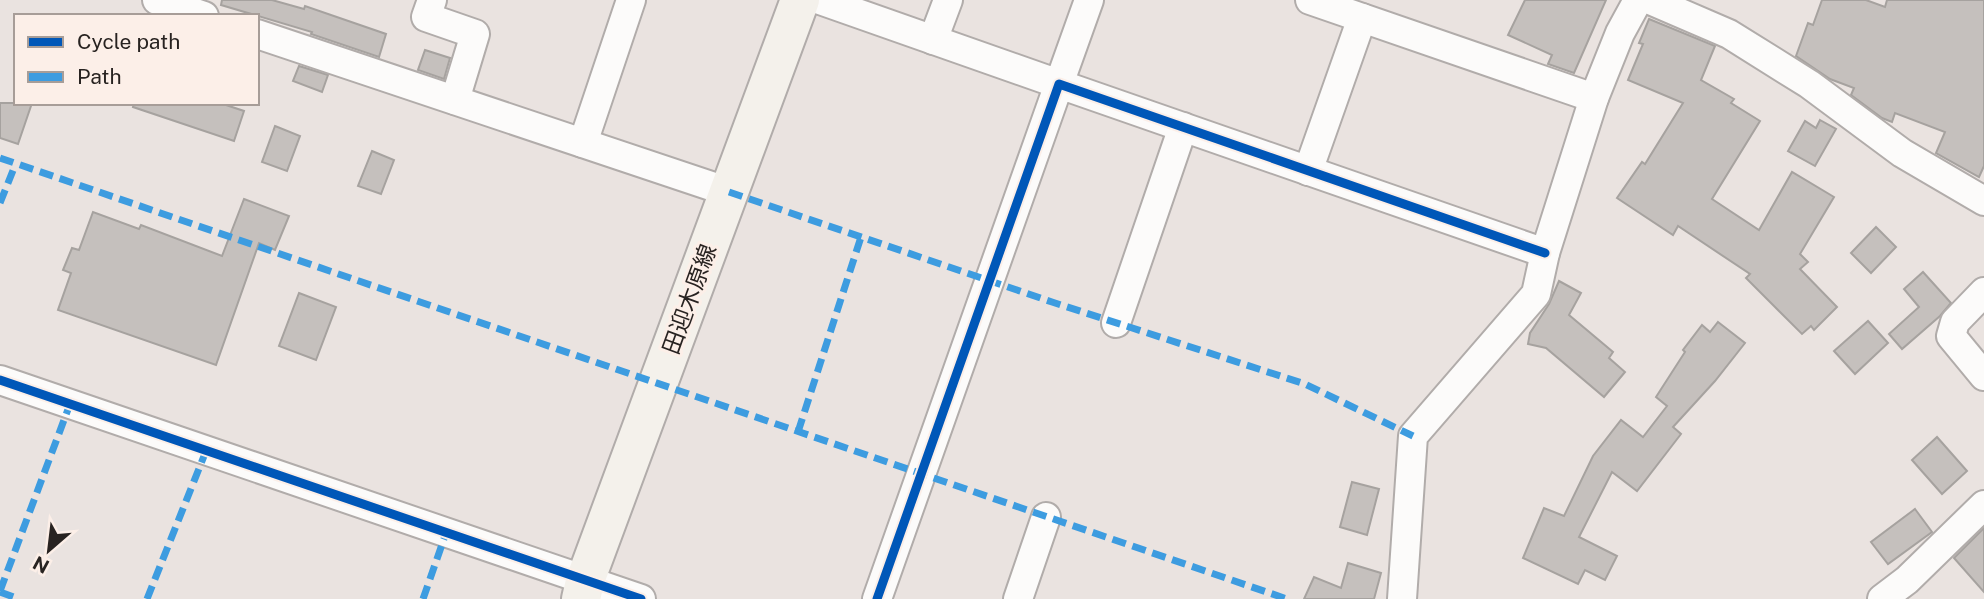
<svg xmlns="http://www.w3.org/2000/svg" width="1984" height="599" font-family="'Public Sans','Noto Sans JP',sans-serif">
	<rect width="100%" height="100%" fill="#eae3e0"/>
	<g fill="#c5c0bd" stroke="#a6a29f" stroke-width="2">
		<path d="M 222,0 L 272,0 L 304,9 L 305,6 L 386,34 L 379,57 L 311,34 L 312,32 L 221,5 Z"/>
		<path d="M 1525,0 L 1606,0 L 1574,73 L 1548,64 L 1552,55 L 1508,35 Z"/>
		<path d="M 1822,0 L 1866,0 L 1885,7 L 1887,0 L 1984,0 L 1984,166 L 1979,177 L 1936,153 L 1945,132 L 1895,113 L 1892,122 L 1882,118 L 1851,95 L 1854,88 L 1830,79 L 1796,56 L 1808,23 L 1813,25 Z"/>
		<path d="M 1649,19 L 1715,46 L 1701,80 L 1734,99 L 1731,103 L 1760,121 L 1712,199 L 1759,230 L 1792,172 L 1834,197 L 1800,254 L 1808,262 L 1800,269 L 1837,307 L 1814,330 L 1811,326 L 1802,334 L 1746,278 L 1750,274 L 1678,226 L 1673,235 L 1617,198 L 1642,162 L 1645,164 L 1683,103 L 1628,80 L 1643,44 L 1639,43 Z"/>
		<path d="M 425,50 L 450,58 L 444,79 L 418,70 Z"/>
		<path d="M 299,66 L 328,75 L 322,92 L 293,81 Z"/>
		<path d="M 0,103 L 32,103 L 18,144 L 0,138 Z"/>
		<path d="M 134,103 L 220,103 L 244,111 L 234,141 L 133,107 Z"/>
		<path d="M 1820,120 L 1836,129 L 1815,166 L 1788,151 L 1805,121 L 1816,128 Z"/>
		<path d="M 275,126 L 300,136 L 287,171 L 262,162 Z"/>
		<path d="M 372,151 L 394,160 L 381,194 L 358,186 Z"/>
		<path d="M 244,199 L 289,216 L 275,250 L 259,243 L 216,365 L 58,310 L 71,273 L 63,270 L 72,248 L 79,250 L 93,212 L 139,229 L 141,225 L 222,256 Z"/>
		<path d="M 1876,227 L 1896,247 L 1871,273 L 1851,253 Z"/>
		<path d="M 1923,272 L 1951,303 L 1940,316 L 1902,349 L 1889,334 L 1919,307 L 1904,289 Z"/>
		<path d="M 1559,281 L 1581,293 L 1569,315 L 1613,352 L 1609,358 L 1625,372 L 1604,397 L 1546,348 L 1528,344 L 1530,333 L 1549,304 Z"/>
		<path d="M 299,293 L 336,307 L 316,360 L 279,346 Z"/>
		<path d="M 1868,321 L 1888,343 L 1855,374 L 1834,351 Z"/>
		<path d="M 1718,322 L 1745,343 L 1715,381 L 1673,427 L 1681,434 L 1637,491 L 1612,472 L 1579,537 L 1617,556 L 1605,580 L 1585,570 L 1578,584 L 1523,558 L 1544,508 L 1564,516 L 1593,456 L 1621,420 L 1643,437 L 1667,406 L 1656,397 L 1685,352 L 1683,350 L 1702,325 L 1710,332 Z"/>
		<path d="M 1937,437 L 1967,471 L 1942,494 L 1912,460 Z"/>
		<path d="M 1352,482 L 1379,489 L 1367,535 L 1340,527 Z"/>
		<path d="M 1915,509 L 1932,532 L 1888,564 L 1871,542 Z"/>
		<path d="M 1984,528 L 1984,592 L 1954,558 Z"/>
		<path d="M 1348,563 L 1381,573 L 1374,599 L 1304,599 L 1314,577 L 1341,588 Z"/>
	</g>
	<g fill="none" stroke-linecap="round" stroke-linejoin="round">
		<g stroke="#b1acaa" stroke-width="32">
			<g id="minor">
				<path d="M 157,0 L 204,16"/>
				<path d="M 432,0 L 426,17 L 475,34 L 455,100"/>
				<path d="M 820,0 L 1059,84 L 1089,0"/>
				<path d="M 1310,0 L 1594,98"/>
				<path d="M 1650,0 L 1729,34 L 1809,84 L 1902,153 L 1984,201"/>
				<path d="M 257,34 L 729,192"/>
				<path d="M 933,40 L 948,0"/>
				<path d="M 583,143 L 631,0"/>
				<path d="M 1308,171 L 1362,18"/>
				<path d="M 1984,292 L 1955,322 L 1951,336 L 1984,376"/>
				<path d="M 1116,323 L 1183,127"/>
				<path d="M 0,380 L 641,599"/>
				<path d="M 877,599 L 1059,84 L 1545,253"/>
				<path d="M 1018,599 L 1046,517"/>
				<path d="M 1402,599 L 1413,436 L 1536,294 L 1545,253 L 1594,98 L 1620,33 L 1638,0"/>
				<path d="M 1882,599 L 1907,580 L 1984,505"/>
			</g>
		</g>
		<g stroke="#b1acaa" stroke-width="42">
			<path id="secondary" d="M 581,599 L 585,581 L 800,0"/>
		</g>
		<use href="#minor" stroke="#fcfbfa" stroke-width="28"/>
		<use href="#secondary" stroke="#f4f1eb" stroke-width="38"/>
		<g stroke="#3d9ce0" stroke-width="7" stroke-dasharray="14 7" stroke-linecap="butt">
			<path d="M 0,158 L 1287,599"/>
			<path d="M 729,192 L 1052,302 L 1305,384 L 1413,436"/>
			<path d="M 0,203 L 14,168"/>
			<path d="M 798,432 L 861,237"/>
			<path d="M 0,591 L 70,404"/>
			<path d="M 0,592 L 19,599"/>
			<path d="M 147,599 L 206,451"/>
			<path d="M 423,599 L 446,533"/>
		</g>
		<g stroke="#fcefe8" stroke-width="13">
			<g id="cycleway">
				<path d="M 0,380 L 641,599"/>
				<path d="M 877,599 L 1059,84 L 1545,253"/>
			</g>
		</g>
		<use href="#cycleway" stroke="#0057b8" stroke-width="9"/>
	</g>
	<g text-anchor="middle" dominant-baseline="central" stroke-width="6" stroke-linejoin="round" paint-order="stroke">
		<g font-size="23" fill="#282321" stroke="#fcefe8">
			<text transform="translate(689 299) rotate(-70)">田迎木原線</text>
		</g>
	</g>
	<rect x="14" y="14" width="245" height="91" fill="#fcefe8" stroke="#a79d98" stroke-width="2"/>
	<rect x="28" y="37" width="35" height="10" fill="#0057b8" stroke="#a79d98" stroke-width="2"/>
	<text x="77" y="49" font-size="21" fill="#282321">Cycle path</text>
	<rect x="28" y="72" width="35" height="10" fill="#3d9ce0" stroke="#a79d98" stroke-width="2"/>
	<text x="77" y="84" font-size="21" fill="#282321">Path</text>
	<g transform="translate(49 550) rotate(208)" stroke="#fcefe8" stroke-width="5" paint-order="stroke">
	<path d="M0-5L12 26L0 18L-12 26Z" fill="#282321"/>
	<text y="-10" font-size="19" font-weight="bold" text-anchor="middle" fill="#282321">N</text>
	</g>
</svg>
